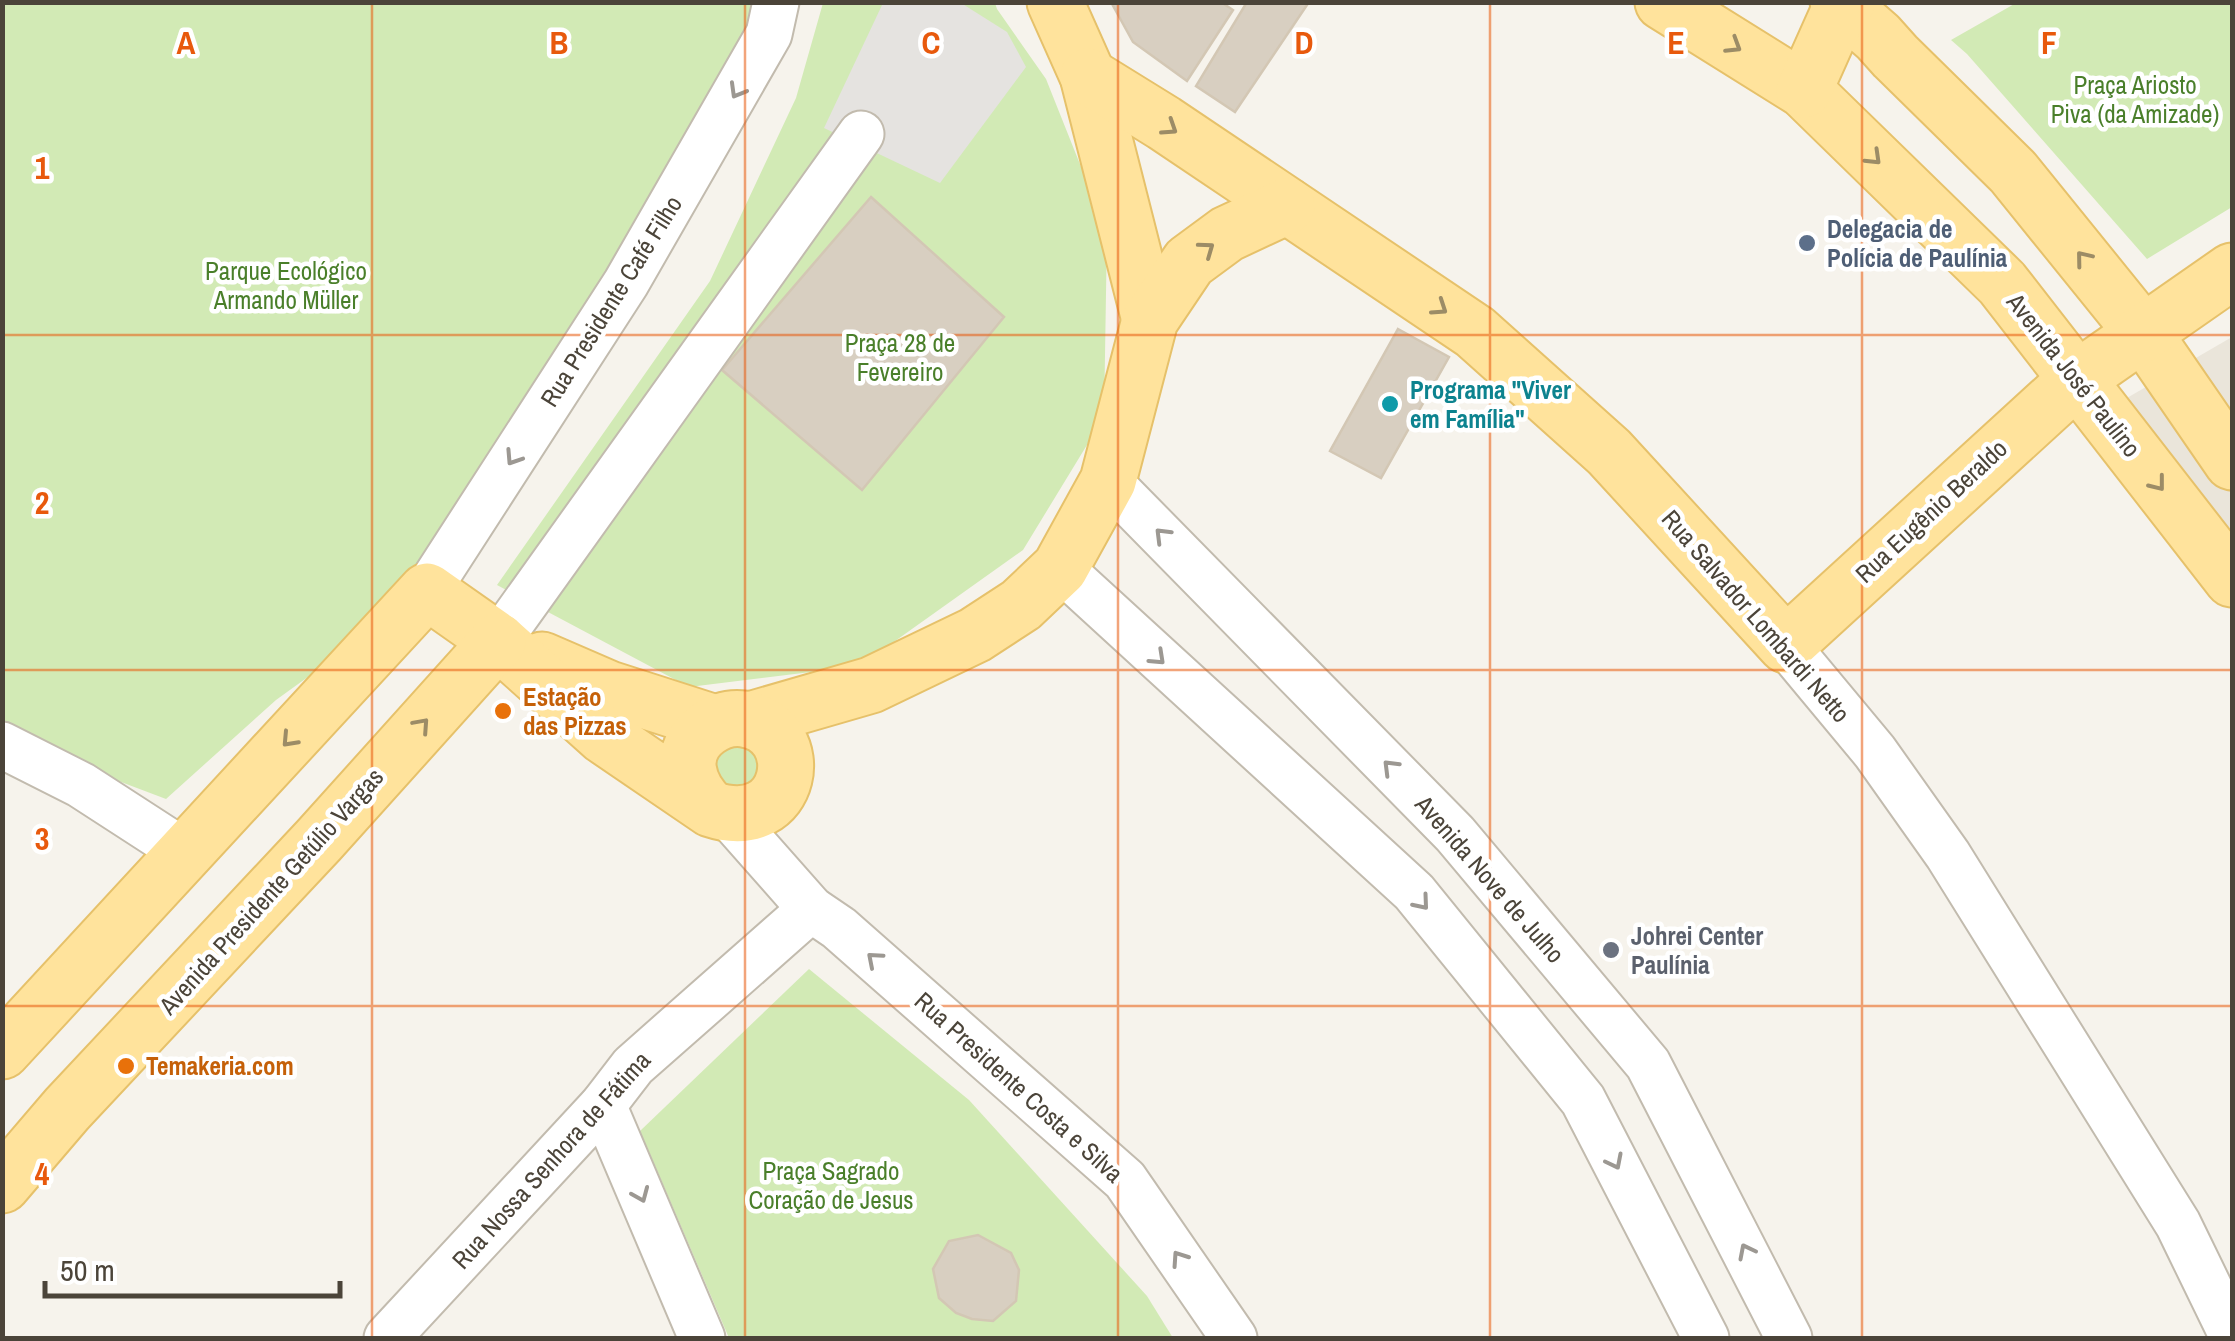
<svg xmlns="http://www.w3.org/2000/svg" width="2235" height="1341" font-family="'Archivo Narrow',sans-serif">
	<rect width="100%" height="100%" fill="#f6f3ec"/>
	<path fill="#eae5da" d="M 2232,337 L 2232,591 L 2089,420 Z"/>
	<g fill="#d2eab5">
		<path d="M 2,3 L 776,3 L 427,591 L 276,700 L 166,799 L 92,771 L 3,725 Z"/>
		<path d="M 823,3 L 995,3 L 997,9 L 1046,79 L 1107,232 L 1104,417 L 1023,550 L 860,666 L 689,687 L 497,585 L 710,281 L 796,98 Z"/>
		<path d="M 2016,3 L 2232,3 L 2232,207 L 2147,259 L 1967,54 L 1951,40 Z"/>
		<path d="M 724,744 L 745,745 L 762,758 L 744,810 L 702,766 Z"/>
		<path d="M 809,969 L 969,1100 L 1147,1296 L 1173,1338 L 729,1338 L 640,1131 Z"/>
	</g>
	<path fill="#e5e3e0" d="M 883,3 L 961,3 L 1007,32 L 1026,67 L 940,183 L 824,128 Z"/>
	<g fill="#d8cfc1" stroke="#d3c7b4" stroke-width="2.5">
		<path d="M 1111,2 L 1221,2 L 1233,10 L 1187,81 L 1133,42 Z"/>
		<path d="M 1247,2 L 1309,2 L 1235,112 L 1196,86 Z"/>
		<path d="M 871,197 L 1004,317 L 862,490 L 722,370 Z"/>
		<path d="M 1398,329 L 1449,357 L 1381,478 L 1330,451 Z"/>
		<path d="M 978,1235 L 1011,1253 L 1019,1270 L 1016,1301 L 993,1321 L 972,1319 L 956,1313 L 939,1298 L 933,1269 L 949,1241 Z"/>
	</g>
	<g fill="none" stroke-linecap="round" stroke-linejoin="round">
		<g stroke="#c2bbae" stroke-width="49">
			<g id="minor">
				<path d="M 1108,481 L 1455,834 L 1648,1064 L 1789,1338"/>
				<path d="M 1060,568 L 1414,892 L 1583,1100 L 1706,1338"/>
				<path d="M 427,591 L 626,283 L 769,34 L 776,2"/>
				<path d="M 498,641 L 861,134"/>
				<path d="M 1786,645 L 1875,752 L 1948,855 L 2178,1224 L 2232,1335"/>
				<path d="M 2,745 L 81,785 L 186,853"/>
				<path d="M 728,815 L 811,909 L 839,928 L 1125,1180 L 1234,1338"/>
				<path d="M 603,1105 L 702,1338"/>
				<path d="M 387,1338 L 603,1105 L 633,1066 L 811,909"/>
			</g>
		</g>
		<g stroke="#e6c16a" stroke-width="59">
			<g id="major">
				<path d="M 1055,2 L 1088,76 L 1150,320"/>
				<path d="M 1663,2 L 1804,90 L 2002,283 L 2232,579"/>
				<path d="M 1838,2 L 1878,37 L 1895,56 L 2013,172 L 2144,334 L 2232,462"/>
				<path d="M 1088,76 L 1164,123 L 1475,332 L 1609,452 L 1786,645 L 2077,379 L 2232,271"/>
				<path d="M 1804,90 L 1842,5 L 1847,2"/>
				<path d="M 542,660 L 609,689 L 715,723"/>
				<path d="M 750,720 L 871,685 L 975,635 L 1021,605 L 1060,568 L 1108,481 L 1150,320 L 1189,262 L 1227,234 L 1287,206"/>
				<path d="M 2,1051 L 427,591 L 498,641 L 604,736 L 711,809 C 795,837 811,729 744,719 C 730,717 718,721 707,729 C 676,751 687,787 711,809"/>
				<path d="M 2,1185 L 67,1109 L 319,840 L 498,641"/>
			</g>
		</g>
		<use href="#minor" stroke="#fff" stroke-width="45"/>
		<use href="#major" stroke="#ffe39c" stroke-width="55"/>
	</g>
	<defs><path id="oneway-chevron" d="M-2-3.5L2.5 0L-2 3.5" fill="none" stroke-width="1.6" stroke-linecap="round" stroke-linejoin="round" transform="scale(2.5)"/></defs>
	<g stroke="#9c8c66">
		<use href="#oneway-chevron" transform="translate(1734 46) rotate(32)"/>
		<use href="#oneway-chevron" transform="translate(1170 128) rotate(33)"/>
		<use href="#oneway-chevron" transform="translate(1874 158) rotate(44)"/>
		<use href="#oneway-chevron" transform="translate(1207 249) rotate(-36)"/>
		<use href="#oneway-chevron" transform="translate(2083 258) rotate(-129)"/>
		<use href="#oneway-chevron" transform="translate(1440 308) rotate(34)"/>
		<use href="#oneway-chevron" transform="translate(2158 484) rotate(52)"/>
		<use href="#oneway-chevron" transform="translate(422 725) rotate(-48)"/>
		<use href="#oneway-chevron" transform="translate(289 740) rotate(133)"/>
	</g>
	<g stroke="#9c9892">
		<use href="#oneway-chevron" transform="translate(737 91) rotate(120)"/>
		<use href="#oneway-chevron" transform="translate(513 458) rotate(123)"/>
		<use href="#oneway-chevron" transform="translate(1162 535) rotate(-135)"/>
		<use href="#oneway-chevron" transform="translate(1158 658) rotate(43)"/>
		<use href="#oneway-chevron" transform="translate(1390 767) rotate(-135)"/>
		<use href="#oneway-chevron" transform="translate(1422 903) rotate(50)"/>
		<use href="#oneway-chevron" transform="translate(874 959) rotate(-139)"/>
		<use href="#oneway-chevron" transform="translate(1615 1162) rotate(63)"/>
		<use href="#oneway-chevron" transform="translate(641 1195) rotate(67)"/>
		<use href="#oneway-chevron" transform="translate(1746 1251) rotate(-117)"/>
		<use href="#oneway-chevron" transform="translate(1179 1258) rotate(-124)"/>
	</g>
	<path fill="none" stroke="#e8590c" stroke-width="2.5" stroke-opacity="0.55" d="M 372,2 L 372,1338M 745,2 L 745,1338M 1118,2 L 1118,1338M 1490,2 L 1490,1338M 1862,2 L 1862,1338M 2,335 L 2232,335M 2,670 L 2232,670M 2,1006 L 2232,1006"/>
	<circle fill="#5c6f8a" stroke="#fff" stroke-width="4" cx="1807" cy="243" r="10"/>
	<circle fill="#0f9aa8" stroke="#fff" stroke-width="4" cx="1390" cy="404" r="10"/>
	<g fill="#e8710a" stroke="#fff" stroke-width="4">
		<circle cx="503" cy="711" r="10"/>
		<circle cx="126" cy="1066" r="10"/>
	</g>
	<circle fill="#6b7280" stroke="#fff" stroke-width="4" cx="1611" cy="950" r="10"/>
	<g text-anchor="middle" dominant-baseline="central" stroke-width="9" stroke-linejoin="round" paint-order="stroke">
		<g font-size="25" fill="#4a7f2a" stroke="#fff">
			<text x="2135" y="85">Praça Ariosto<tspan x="2135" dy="29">Piva (da Amizade)</tspan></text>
			<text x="286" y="271">Parque Ecológico<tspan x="286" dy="29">Armando Müller</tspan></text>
			<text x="900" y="343">Praça 28 de<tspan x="900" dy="29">Fevereiro</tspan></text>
			<text x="831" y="1171">Praça Sagrado<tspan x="831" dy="29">Coração de Jesus</tspan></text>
		</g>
		<g font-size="25" font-weight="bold" fill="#4e5e75" stroke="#fff" text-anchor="start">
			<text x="1827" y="229">Delegacia de<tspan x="1827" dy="29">Polícia de Paulínia</tspan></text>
		</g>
		<g font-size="25" fill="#4b4439" stroke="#fff">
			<text transform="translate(611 301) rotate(-58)">Rua Presidente Café Filho</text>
			<text transform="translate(2074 375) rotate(52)">Avenida José Paulino</text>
			<text transform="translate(1931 511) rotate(-43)">Rua Eugênio Beraldo</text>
			<text transform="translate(1756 616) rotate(49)">Rua Salvador Lombardi Netto</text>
			<text transform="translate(1490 879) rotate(49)">Avenida Nove de Julho</text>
			<text transform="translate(271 891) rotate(-48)">Avenida Presidente Getúlio Vargas</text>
			<text transform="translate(1019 1087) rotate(42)">Rua Presidente Costa e Silva</text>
			<text transform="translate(551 1160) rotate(-48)">Rua Nossa Senhora de Fátima</text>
		</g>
		<g font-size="25" font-weight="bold" fill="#0d838f" stroke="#fff" text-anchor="start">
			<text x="1410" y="390">Programa "Viver<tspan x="1410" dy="29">em Família"</tspan></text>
		</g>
		<g font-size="25" font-weight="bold" fill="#c56008" stroke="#fff" text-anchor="start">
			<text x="523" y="697">Estação<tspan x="523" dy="29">das Pizzas</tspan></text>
			<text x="146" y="1066">Temakeria.com</text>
		</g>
		<g font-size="25" font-weight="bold" fill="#5b616d" stroke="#fff" text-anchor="start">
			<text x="1631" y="936">Johrei Center<tspan x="1631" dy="29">Paulínia</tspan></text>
		</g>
	</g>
	<g font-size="32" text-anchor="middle" font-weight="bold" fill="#e8590c" stroke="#fff" stroke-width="9" stroke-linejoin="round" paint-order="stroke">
		<text x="186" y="54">A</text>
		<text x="559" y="54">B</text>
		<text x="931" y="54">C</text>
		<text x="1304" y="54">D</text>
		<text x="1676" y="54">E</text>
		<text x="2049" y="54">F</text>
		<text x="42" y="179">1</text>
		<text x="42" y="514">2</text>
		<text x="42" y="850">3</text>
		<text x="42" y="1185">4</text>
	</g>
	<rect width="2235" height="1341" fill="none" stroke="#4b4439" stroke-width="10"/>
	<path d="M45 1281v15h295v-15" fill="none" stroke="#4b4439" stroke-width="5"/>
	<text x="60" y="1281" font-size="30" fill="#4b4439" stroke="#ffffff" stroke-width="8" paint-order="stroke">50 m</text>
</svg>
